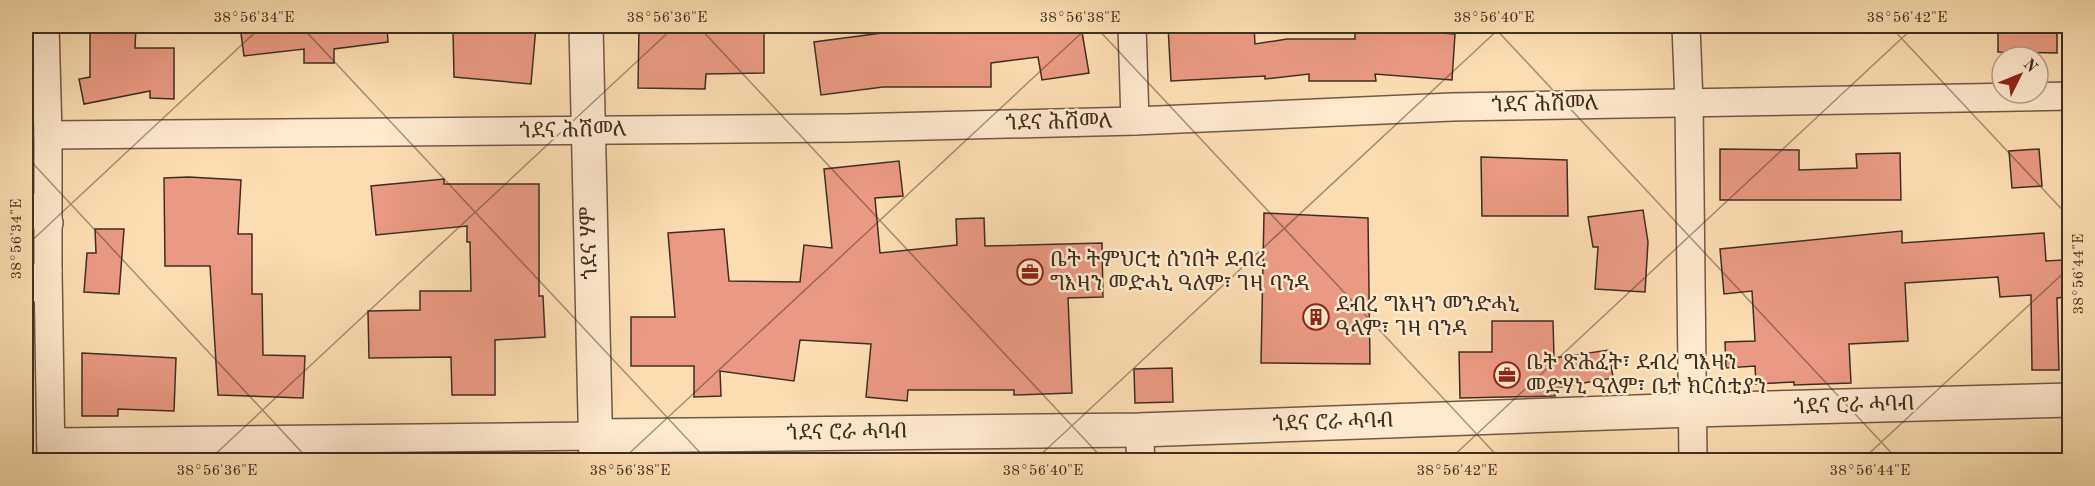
<svg xmlns="http://www.w3.org/2000/svg" width="2095" height="486" font-family="'Old Standard TT','Noto Serif Ethiopic',serif">
	<rect width="100%" height="100%" fill="#fcddb1"/>
	<filter id="stains"><feTurbulence type="fractalNoise" baseFrequency=".00333" numOctaves="4"/><feColorMatrix values="0 0 0 0 .2 0 0 0 0 .09 0 0 0 0 .02 0 0 0 .5 -.17"/></filter>
	<radialGradient id="worn" r=".72"><stop offset=".6" stop-color="#630" stop-opacity="0"/><stop offset="1" stop-color="#630" stop-opacity=".3"/></radialGradient>
	<g fill="#ea9a82" stroke="#3f2f21" stroke-width="1.5">
		<path d="M 90,26 L 136,26 L 135,48 L 174,48 L 174,99 L 150,98 L 150,91 L 84,104 L 79,79 L 90,77 Z"/>
		<path d="M 240,26 L 387,26 L 388,42 L 334,49 L 334,63 L 304,63 L 304,49 L 244,56 Z"/>
		<path d="M 456,26 L 536,26 L 531,84 L 454,77 L 453,30 L 456,30 Z"/>
		<path d="M 639,26 L 764,26 L 764,73 L 706,74 L 705,89 L 638,88 Z"/>
		<path d="M 1002,26 L 1081,26 L 1089,73 L 1042,80 L 1038,57 L 991,63 L 991,87 L 883,87 L 821,95 L 814,42 L 905,30 L 1003,31 Z"/>
		<path d="M 1168,26 L 1254,26 L 1255,44 L 1287,39 L 1355,39 L 1355,27 L 1455,34 L 1452,80 L 1375,74 L 1376,81 L 1309,81 L 1309,74 L 1265,79 L 1265,76 L 1171,81 Z"/>
		<path d="M 1998,26 L 2057,26 L 2057,53 L 1998,52 Z"/>
		<path d="M 1720,149 L 1799,150 L 1799,170 L 1857,168 L 1856,154 L 1900,153 L 1901,200 L 1720,200 Z"/>
		<path d="M 2039,149 L 2042,186 L 2012,188 L 2009,151 Z"/>
		<path d="M 1481,157 L 1567,160 L 1568,216 L 1482,216 Z"/>
		<path d="M 899,161 L 903,196 L 875,198 L 880,253 L 957,245 L 956,219 L 984,218 L 985,246 L 1102,243 L 1103,297 L 1068,298 L 1072,393 L 1014,395 L 1014,390 L 908,390 L 907,401 L 866,397 L 871,344 L 800,340 L 794,381 L 720,371 L 721,396 L 694,397 L 694,366 L 631,366 L 631,317 L 675,317 L 668,233 L 724,229 L 729,281 L 800,282 L 804,245 L 832,248 L 824,169 Z"/>
		<path d="M 189,177 L 241,180 L 238,234 L 252,234 L 252,294 L 262,294 L 263,355 L 305,356 L 303,398 L 218,395 L 210,266 L 165,266 L 164,178 Z"/>
		<path d="M 444,179 L 444,184 L 539,184 L 539,296 L 543,296 L 545,337 L 495,340 L 495,395 L 452,395 L 451,357 L 369,358 L 368,311 L 420,310 L 420,291 L 471,291 L 470,242 L 467,242 L 467,226 L 376,235 L 371,186 Z"/>
		<path d="M 1643,210 L 1648,242 L 1645,292 L 1595,289 L 1598,247 L 1593,247 L 1588,217 Z"/>
		<path d="M 1264,213 L 1368,218 L 1370,364 L 1261,363 Z"/>
		<path d="M 95,229 L 124,229 L 119,294 L 84,292 L 87,253 L 96,253 Z"/>
		<path d="M 1902,231 L 1902,243 L 2044,233 L 2046,261 L 2063,260 L 2066,297 L 2057,298 L 2059,370 L 2032,370 L 2031,295 L 2000,297 L 1998,277 L 1905,283 L 1908,341 L 1849,344 L 1851,383 L 1794,385 L 1794,382 L 1756,384 L 1755,366 L 1726,368 L 1725,342 L 1755,341 L 1752,291 L 1724,294 L 1720,249 Z"/>
		<path d="M 1492,321 L 1553,321 L 1554,358 L 1609,350 L 1613,378 L 1555,388 L 1555,396 L 1460,398 L 1459,352 L 1492,352 Z"/>
		<path d="M 82,353 L 176,358 L 174,411 L 118,409 L 118,416 L 82,416 Z"/>
		<path d="M 1172,368 L 1173,402 L 1135,403 L 1134,369 Z"/>
	</g>
	<g fill="none" stroke-linecap="round" stroke-linejoin="round">
		<g stroke="#6e5a45" stroke-width="30">
			<g id="minor">
				<path d="M 45,26 L 48,135 L 48,270 L 51,459"/>
				<path d="M 1132,26 L 1135,121"/>
				<path d="M 1686,26 L 1689,103 L 1693,460"/>
				<path d="M 48,135 L 847,128 L 1135,121 L 1452,107 L 2070,96"/>
				<path d="M 26,204 L 49,223"/>
				<path d="M 26,291 L 48,270"/>
				<path d="M 1139,430 L 1141,460"/>
				<path d="M 51,442 L 595,436"/>
			</g>
		</g>
		<g stroke="#6e5a45" stroke-width="36">
			<g id="tertiary">
				<path d="M 586,26 L 596,460"/>
				<path d="M 595,436 L 1139,430 L 1692,410 L 2070,400"/>
			</g>
		</g>
		<use href="#minor" stroke="#fde9cc" stroke-width="27"/>
		<use href="#tertiary" stroke="#fde9cc" stroke-width="33"/>
	</g>
	<path fill="none" stroke="#3f2f21" stroke-width="1.5" stroke-opacity="0.45" d="M 301,26 L 707,460M 698,26 L 1104,460M 1095,26 L 1501,460M 1493,26 L 1898,460M 1890,26 L 2070,218M 26,156 L 309,460M 26,246 L 262,26M 209,460 L 675,26M 622,460 L 1089,26M 1035,460 L 1502,26M 1449,460 L 1915,26M 1862,460 L 2070,267"/>
	<defs>
		<g id="office-ring" transform="scale(1.35)"><circle r="9.5" fill="#fde9cc" stroke="#8f2418" stroke-width="1.5"/><path d="M-6-3h4V-5.5h4V-3h4V5H-6ZM-1-4.5V-3h2v-1.5ZM-6 0V1H6V0Z" fill="#8f2418"/></g>
		<g id="building-ring" transform="scale(1.35)"><circle r="9.5" fill="#fde9cc" stroke="#8f2418" stroke-width="1.5"/><path d="M-4-6H4V6H1V3H-1V6H-4ZM-2.5-4.3h1.7v1.8h-1.7ZM.8-4.3h1.7v1.8H.8ZM-2.5-1h1.7V.8h-1.7ZM.8-1h1.7V.8H.8Z" fill="#8f2418"/></g>
	</defs>
	<g fill-rule="evenodd">
		<use href="#office-ring" x="1030" y="272"/>
		<use href="#building-ring" x="1316" y="317"/>
		<use href="#office-ring" x="1507" y="375"/>
	</g>
	<g text-anchor="middle" dominant-baseline="central" stroke-width="5" stroke-linejoin="round" paint-order="stroke">
		<g font-size="21" fill="#3f2f21" stroke="#fde9cc">
			<text transform="translate(1545 105) rotate(-1)">ጎደና ሕሽመለ</text>
			<text transform="translate(1059 123) rotate(-1)">ጎደና ሕሽመለ</text>
			<text transform="translate(573 131) rotate(-1)">ጎደና ሕሽመለ</text>
			<text transform="translate(590 243) rotate(-92)">ጎደና ሃም</text>
			<text transform="translate(1854 406) rotate(-2)">ጎደና ሮራ ሓባብ</text>
			<text transform="translate(1333 423) rotate(-2)">ጎደና ሮራ ሓባብ</text>
			<text transform="translate(847 433) rotate(-1)">ጎደና ሮራ ሓባብ</text>
		</g>
		<g font-size="21" fill="#3f2f21" stroke="#fde9cc" text-anchor="start">
			<text x="1050" y="260">ቤት ትምህርቲ ሰንበት ደብረ<tspan x="1050" dy="24">ግእዛን መድሓኒ ዓለም፣ ገዛ ባንዳ</tspan></text>
			<text x="1336" y="305">ደብረ ግእዛን መንድሓኒ<tspan x="1336" dy="24">ዓላም፣ ገዛ ባንዳ</tspan></text>
			<text x="1526" y="363">ቤት ጽሕፈት፣ ደብረ ግእዛን<tspan x="1526" dy="24">መድሃኒ ዓለም፣ ቤተ ክርስቲያን</tspan></text>
		</g>
	</g>
	<rect width="2095" height="486" fill="none" stroke="#fcddb1" stroke-width="66"/>
	<g transform="translate(2020 75) rotate(47)"><circle r="28" fill="#fde9cc" stroke="#b19f88" stroke-width="1.5"/>
	<path d="M0-4.5L10 22L0 15L-10 22Z" fill="#8f2418"/>
	<text y="-9" font-size="16" font-weight="bold" text-anchor="middle" fill="#3f2f21">N</text>
	</g>
	<rect x="33" y="33" width="2029" height="420" fill="none" stroke="#3f2f21" stroke-width="2"/>
	<g font-size="15" text-anchor="middle" fill="#3f2f21">
		<text x="254" y="22">38°56'34"E</text>
		<text x="667" y="22">38°56'36"E</text>
		<text x="1080" y="22">38°56'38"E</text>
		<text x="1494" y="22">38°56'40"E</text>
		<text x="1907" y="22">38°56'42"E</text>
		<text transform="translate(16 239) rotate(-90)" y="5">38°56'34"E</text>
		<text transform="translate(2078 274) rotate(-90)" y="5">38°56'44"E</text>
		<text x="217" y="475">38°56'36"E</text>
		<text x="630" y="475">38°56'38"E</text>
		<text x="1043" y="475">38°56'40"E</text>
		<text x="1457" y="475">38°56'42"E</text>
		<text x="1870" y="475">38°56'44"E</text>
	</g>
	<rect width="100%" height="100%" filter="url(#stains)"/>
	<rect width="100%" height="100%" fill="url(#worn)"/>
</svg>
